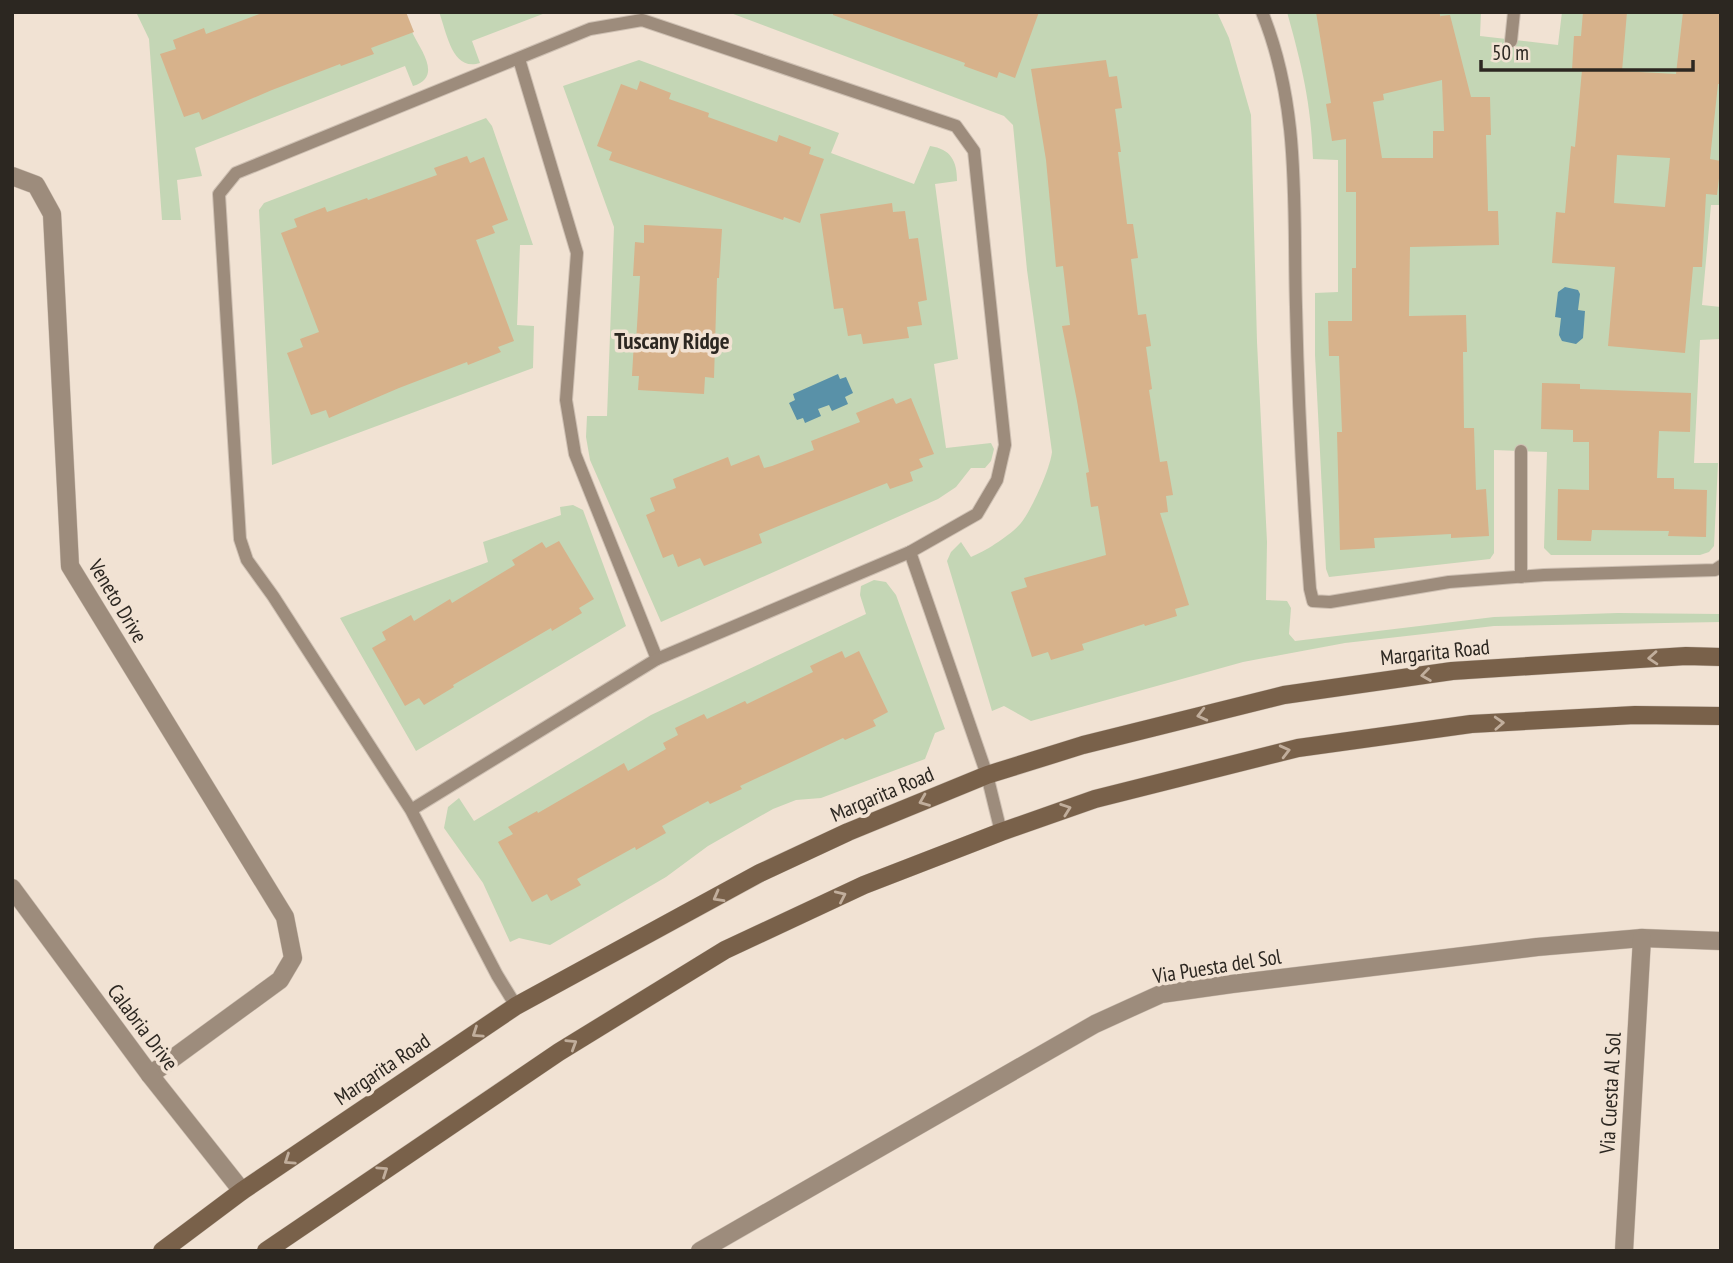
<svg xmlns="http://www.w3.org/2000/svg" width="1733" height="1263" font-family="'PT Sans Narrow',sans-serif">
	<rect width="100%" height="100%" fill="#f1e2d3"/>
	<g fill="#c4d6b5">
		<path d="M 136,12 L 405,12 C 408,20 410,27 413,34 C 422,52 442,77 413,86 L 405,66 L 195,148 L 202,176 L 177,180 L 181,220 L 162,220 L 149,39 Z"/>
		<path d="M 439,12 L 548,12 L 472,41 L 480,63 C 452,72 447,33 439,12 Z"/>
		<path d="M 728,12 L 1217,12 L 1229,38 L 1251,115 L 1257,342 L 1267,542 L 1266,600 L 1287,601 L 1291,608 L 1289,634 L 1295,641 L 1494,617 L 1618,613 L 1721,614 L 1721,622 L 1494,626 L 1345,643 L 1243,662 L 1031,721 L 1004,706 L 992,711 L 947,561 L 951,552 L 961,542 L 971,557 C 986,551 1011,535 1021,523 C 1032,509 1050,469 1052,452 L 1027,270 L 1013,125 L 1004,116 Z"/>
		<path d="M 1287,12 L 1481,12 L 1480,36 L 1558,45 L 1562,12 L 1721,12 L 1721,205 L 1711,205 L 1702,305 L 1721,307 L 1720,339 L 1700,340 L 1694,463 L 1718,463 L 1714,546 L 1709,552 L 1700,555 L 1551,555 L 1544,548 L 1547,452 L 1494,450 L 1494,553 L 1490,559 L 1329,577 L 1326,569 L 1315,355 L 1315,293 L 1338,292 L 1338,160 L 1313,159 C 1311,103 1302,66 1287,12 Z"/>
		<path d="M 639,60 L 839,133 L 831,153 L 914,184 L 930,146 C 951,149 957,161 957,181 L 935,184 L 958,359 L 934,364 L 946,448 L 991,443 L 994,449 L 991,461 L 985,468 L 971,468 L 956,487 L 938,499 L 661,622 L 590,460 L 586,437 L 587,416 L 607,416 L 614,227 L 563,86 Z"/>
		<path d="M 486,118 L 492,126 L 533,245 L 520,245 L 517,325 L 534,326 L 533,368 L 272,465 L 259,210 L 264,203 Z"/>
		<path d="M 573,505 L 583,510 L 626,626 L 416,751 L 340,618 L 488,562 L 483,542 L 561,515 L 560,507 Z"/>
		<path d="M 874,580 L 886,582 L 896,595 L 945,729 L 935,733 L 925,759 L 821,798 L 796,800 L 773,809 L 708,846 L 666,877 L 550,945 L 519,938 L 510,942 L 483,883 L 444,828 L 448,807 L 459,798 L 474,821 L 651,715 L 866,614 L 860,595 L 861,586 Z"/>
	</g>
	<g fill="#5991a8">
		<path d="M 1565,287 L 1578,290 L 1580,294 L 1578,310 L 1585,311 L 1583,338 L 1576,344 L 1562,341 L 1559,335 L 1561,318 L 1555,317 L 1558,292 Z"/>
		<path d="M 838,374 L 840,379 L 846,377 L 853,393 L 845,397 L 848,404 L 832,411 L 829,405 L 818,409 L 821,416 L 805,423 L 803,418 L 797,420 L 789,403 L 795,400 L 793,394 Z"/>
	</g>
	<g fill="#d7b28b" fill-rule="evenodd">
		<path d="M 265,12 L 406,12 L 414,32 L 371,48 L 374,54 L 341,66 L 340,64 L 272,90 L 202,120 L 199,112 L 184,117 L 160,54 L 176,49 L 173,40 L 204,28 L 206,34 Z"/>
		<path d="M 833,12 L 1039,12 L 1015,78 L 999,72 L 997,78 L 964,66 L 965,63 L 833,15 Z"/>
		<path d="M 1316,12 L 1439,12 L 1441,18 L 1440,16 L 1450,15 L 1471,97 L 1490,97 L 1491,135 L 1486,135 L 1488,211 L 1498,211 L 1499,245 L 1410,247 L 1409,316 L 1466,315 L 1467,352 L 1463,352 L 1464,428 L 1474,428 L 1476,490 L 1486,489 L 1489,536 L 1451,538 L 1451,534 L 1374,538 L 1375,548 L 1340,550 L 1337,432 L 1342,432 L 1339,356 L 1329,356 L 1328,321 L 1352,321 L 1352,268 L 1356,268 L 1356,192 L 1346,192 L 1346,139 L 1332,141 L 1326,104 L 1331,103 ZM 1442,80 L 1444,131 L 1433,131 L 1433,158 L 1382,158 L 1373,102 L 1384,100 L 1383,94 Z"/>
		<path d="M 1583,12 L 1627,12 L 1622,71 L 1676,74 L 1683,12 L 1721,12 L 1721,84 L 1718,84 L 1710,159 L 1721,161 L 1717,195 L 1706,194 L 1702,267 L 1693,267 L 1685,353 L 1608,346 L 1615,267 L 1552,263 L 1556,212 L 1565,213 L 1571,146 L 1575,147 L 1582,70 L 1572,70 L 1574,36 L 1581,36 ZM 1617,155 L 1670,158 L 1665,207 L 1614,203 Z"/>
		<path d="M 1106,60 L 1109,77 L 1117,76 L 1122,108 L 1115,109 L 1121,152 L 1118,152 L 1127,224 L 1133,224 L 1138,258 L 1131,259 L 1138,315 L 1146,314 L 1151,346 L 1146,347 L 1152,389 L 1149,390 L 1160,462 L 1167,461 L 1173,495 L 1166,496 L 1168,512 L 1160,513 L 1189,605 L 1175,609 L 1177,616 L 1145,626 L 1144,624 L 1082,644 L 1084,650 L 1051,660 L 1048,652 L 1032,657 L 1011,592 L 1027,587 L 1024,578 L 1106,555 L 1098,506 L 1091,507 L 1086,473 L 1089,472 L 1077,401 L 1062,326 L 1070,325 L 1063,266 L 1056,267 L 1046,160 L 1031,69 Z"/>
		<path d="M 640,81 L 671,93 L 669,99 L 709,113 L 708,117 L 777,142 L 779,135 L 811,147 L 809,154 L 824,159 L 800,223 L 784,217 L 783,220 L 609,160 L 612,152 L 597,146 L 621,84 L 637,90 Z"/>
		<path d="M 467,156 L 470,163 L 484,157 L 508,220 L 492,226 L 495,233 L 476,240 L 514,341 L 498,347 L 501,352 L 468,365 L 467,362 L 399,388 L 329,418 L 326,410 L 311,415 L 287,353 L 303,347 L 300,339 L 319,332 L 281,233 L 297,227 L 294,219 L 325,207 L 327,212 L 367,198 L 368,200 L 437,175 L 434,168 Z"/>
		<path d="M 892,203 L 893,212 L 905,211 L 909,239 L 918,238 L 927,300 L 918,302 L 922,325 L 907,327 L 909,338 L 863,344 L 861,334 L 848,336 L 843,308 L 834,309 L 820,214 Z"/>
		<path d="M 644,225 L 722,229 L 719,278 L 717,278 L 714,378 L 705,377 L 704,394 L 638,390 L 639,376 L 632,376 L 634,341 L 636,342 L 640,276 L 633,276 L 635,242 L 644,243 Z"/>
		<path d="M 1542,383 L 1580,384 L 1580,389 L 1691,393 L 1690,432 L 1659,431 L 1657,478 L 1674,478 L 1674,489 L 1707,490 L 1706,537 L 1668,536 L 1669,531 L 1592,530 L 1591,541 L 1557,540 L 1558,489 L 1589,490 L 1589,442 L 1573,442 L 1573,430 L 1541,429 Z"/>
		<path d="M 893,398 L 896,404 L 911,398 L 934,454 L 919,459 L 923,467 L 910,472 L 913,481 L 890,489 L 887,483 L 786,523 L 759,534 L 762,543 L 704,566 L 700,558 L 678,567 L 673,554 L 663,558 L 646,515 L 655,511 L 650,498 L 676,488 L 673,479 L 728,457 L 731,466 L 759,455 L 764,468 L 772,466 L 814,450 L 811,441 L 860,422 L 856,413 Z"/>
		<path d="M 559,541 L 594,599 L 579,608 L 582,613 L 552,631 L 551,628 L 453,685 L 454,687 L 424,705 L 419,698 L 405,706 L 372,648 L 386,640 L 382,632 L 411,615 L 414,621 L 450,599 L 452,603 L 515,565 L 512,560 L 542,542 L 546,548 Z"/>
		<path d="M 842,651 L 845,658 L 859,651 L 888,712 L 873,720 L 876,726 L 845,740 L 843,738 L 740,786 L 742,789 L 710,804 L 708,801 L 662,826 L 666,833 L 636,850 L 635,847 L 577,879 L 581,885 L 551,901 L 547,894 L 532,902 L 498,842 L 513,834 L 508,827 L 537,811 L 538,813 L 624,763 L 628,771 L 666,749 L 663,743 L 678,735 L 675,728 L 704,714 L 707,719 L 745,701 L 747,704 L 813,672 L 810,666 Z"/>
	</g>
	<g fill="none" stroke-linecap="round" stroke-linejoin="round">
		<g stroke="#cec0b3" stroke-width="14">
			<g id="lane">
				<path d="M 1262,12 C 1301,108 1293,206 1296,307 C 1298,401 1303,495 1310,589 L 1313,601 L 1330,602 L 1449,582 L 1544,575 L 1715,570 L 1721,566"/>
				<path d="M 1511,41 L 1514,12"/>
				<path d="M 519,59 L 577,253 L 566,400 L 575,454 L 657,659"/>
				<path d="M 1521,451 L 1521,577"/>
				<path d="M 910,552 L 987,775 L 1001,832"/>
				<path d="M 411,810 L 657,659 L 910,552 L 977,514 L 997,480 L 1005,445 L 974,151 L 956,126 L 642,20 L 590,29 L 236,173 L 219,194 L 240,539 L 247,560 L 273,596 L 411,810 L 497,975 L 516,1006"/>
			</g>
		</g>
		<g stroke="#cec0b3" stroke-width="19">
			<g id="street">
				<path d="M 12,176 L 36,185 L 52,214 L 70,566 L 285,917 L 293,958 L 280,980 L 150,1075"/>
				<path d="M 12,888 L 150,1075 L 242,1191"/>
				<path d="M 700,1251 L 1095,1024 L 1161,994 L 1232,984 L 1537,947 L 1642,938 L 1721,941"/>
				<path d="M 1624,1251 L 1642,938"/>
			</g>
		</g>
		<g stroke="#cec0b3" stroke-width="19">
			<g id="secondary">
				<path d="M 162,1251 L 242,1191 L 516,1006 L 760,873 L 848,832 L 987,775 L 1083,745 L 1284,695 L 1452,671 L 1686,656 L 1721,657"/>
				<path d="M 266,1251 L 559,1052 L 725,950 L 864,885 L 1001,832 L 1095,799 L 1298,748 L 1471,724 L 1635,715 L 1721,716"/>
			</g>
		</g>
		<use href="#lane" stroke="#9d8c7c" stroke-width="12"/>
		<use href="#street" stroke="#9d8c7c" stroke-width="18"/>
		<use href="#secondary" stroke="#79614a" stroke-width="18"/>
	</g>
	<defs><path id="oneway-chevron" d="M-2-3.5L2.5 0L-2 3.5" fill="none" stroke-width="1.6" stroke-linecap="round" stroke-linejoin="round" transform="scale(1.75)"/></defs>
	<g stroke="#c1ae9c">
		<use href="#oneway-chevron" transform="translate(1653 658) rotate(176)"/>
		<use href="#oneway-chevron" transform="translate(1426 675) rotate(172)"/>
		<use href="#oneway-chevron" transform="translate(1202 715) rotate(166)"/>
		<use href="#oneway-chevron" transform="translate(1499 723) rotate(-3)"/>
		<use href="#oneway-chevron" transform="translate(1285 751) rotate(-14)"/>
		<use href="#oneway-chevron" transform="translate(924 801) rotate(158)"/>
		<use href="#oneway-chevron" transform="translate(1066 809) rotate(-20)"/>
		<use href="#oneway-chevron" transform="translate(841 896) rotate(-25)"/>
		<use href="#oneway-chevron" transform="translate(718 897) rotate(151)"/>
		<use href="#oneway-chevron" transform="translate(477 1033) rotate(146)"/>
		<use href="#oneway-chevron" transform="translate(572 1044) rotate(-32)"/>
		<use href="#oneway-chevron" transform="translate(289 1160) rotate(146)"/>
		<use href="#oneway-chevron" transform="translate(383 1171) rotate(-34)"/>
	</g>
	<g text-anchor="middle" dominant-baseline="central" stroke-width="7" stroke-linejoin="round" paint-order="stroke">
		<g font-size="21" fill="#2c2721" stroke="#f1e2d3">
			<text transform="translate(118 601) rotate(59)">Veneto Drive</text>
			<text transform="translate(1435 652) rotate(-6)">Margarita Road</text>
			<text transform="translate(882 794) rotate(-23)">Margarita Road</text>
			<text transform="translate(1217 966) rotate(-9)">Via Puesta del Sol</text>
			<text transform="translate(143 1027) rotate(53)">Calabria Drive</text>
			<text transform="translate(382 1069) rotate(-34)">Margarita Road</text>
			<text transform="translate(1610 1093) rotate(-87)">Via Cuesta Al Sol</text>
		</g>
		<g font-size="23" font-weight="bold" fill="#2c2721" stroke="#f1e2d3">
			<text x="672" y="340">Tuscany Ridge</text>
		</g>
	</g>
	<rect width="1733" height="1263" fill="none" stroke="#2c2721" stroke-width="28"/>
	<path d="M1481 60v10h212v-10" fill="none" stroke="#2c2721" stroke-width="3.5"/>
	<text x="1492" y="60" font-size="21" fill="#2c2721" stroke="#f1e2d3" stroke-width="5" paint-order="stroke">50 m</text>
</svg>
